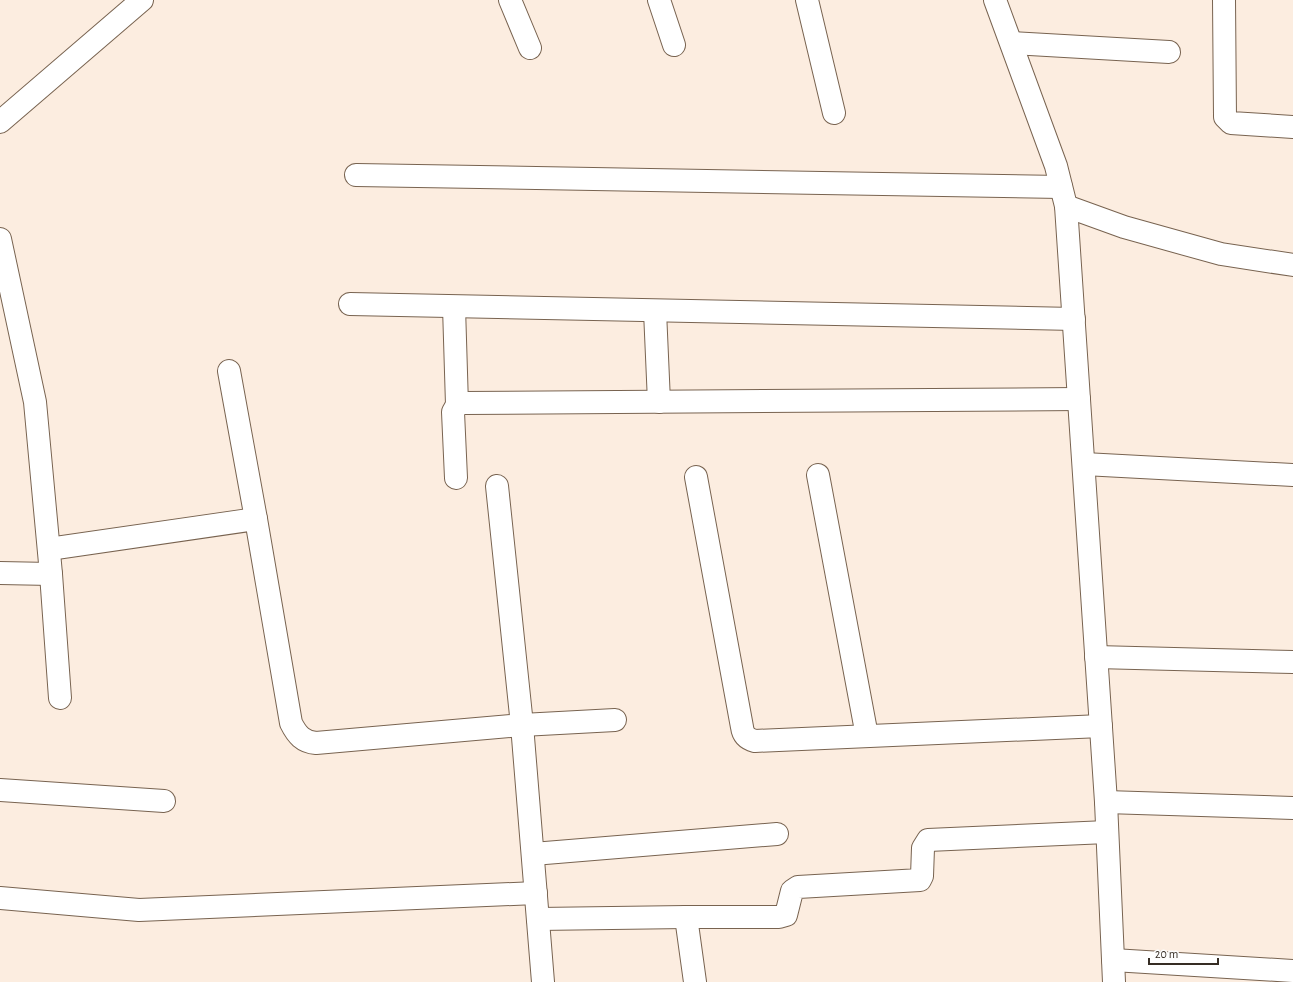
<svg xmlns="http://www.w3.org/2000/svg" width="1293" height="982" font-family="'Alegreya Sans',sans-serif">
	<rect width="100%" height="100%" fill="#fcede0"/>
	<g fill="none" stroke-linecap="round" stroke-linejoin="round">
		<g stroke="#786350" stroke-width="24">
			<g id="minor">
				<path d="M 510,0 L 530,48"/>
				<path d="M 659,0 L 674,45"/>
				<path d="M 807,0 L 834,113"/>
				<path d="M 995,0 L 1056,166 L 1066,206 L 1106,802 L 1114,982"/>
				<path d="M 1224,0 L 1225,117 L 1231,123 L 1293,127"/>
				<path d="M 1012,43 L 1169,52"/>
				<path d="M 0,122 L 142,0"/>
				<path d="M 356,175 L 1061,187"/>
				<path d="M 1066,206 L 1124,227 L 1221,254 L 1293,265"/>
				<path d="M 0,239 L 35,402 L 51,574 L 60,698"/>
				<path d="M 350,304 L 1074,319"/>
				<path d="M 454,307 L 457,405"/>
				<path d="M 655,311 L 659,402"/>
				<path d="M 229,371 L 256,519 L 291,723 C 297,735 303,742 316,743 L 522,725 L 615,720"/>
				<path d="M 1084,464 L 1293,475"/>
				<path d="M 818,475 L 867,736"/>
				<path d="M 696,477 L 742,727 C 743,735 747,739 755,741 L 1101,726"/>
				<path d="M 456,478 L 453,412 L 457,405 L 463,403 L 1079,399"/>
				<path d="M 497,486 L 522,725 L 543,982"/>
				<path d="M 49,549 L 256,519"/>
				<path d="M 0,573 L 51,574"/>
				<path d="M 1096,657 L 1293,662"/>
				<path d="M 0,790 L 164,801"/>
				<path d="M 1106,802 L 1293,808"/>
				<path d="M 533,854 L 777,834"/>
				<path d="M 0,898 L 139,910 L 536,893"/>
				<path d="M 686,917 L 695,982"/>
				<path d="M 538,919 L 686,917 L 779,917 L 786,915 L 792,891 L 798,887 L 920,880 L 922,876 L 923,848 L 928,840 L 1107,832"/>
				<path d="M 1113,960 L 1293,971"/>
			</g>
		</g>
		<use href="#minor" stroke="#fff" stroke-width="22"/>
	</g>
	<path d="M1149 958v6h69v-6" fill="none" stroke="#362d24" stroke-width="2"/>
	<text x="1155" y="958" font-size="12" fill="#362d24" stroke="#fdfdfd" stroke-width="3" paint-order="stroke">20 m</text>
</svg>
